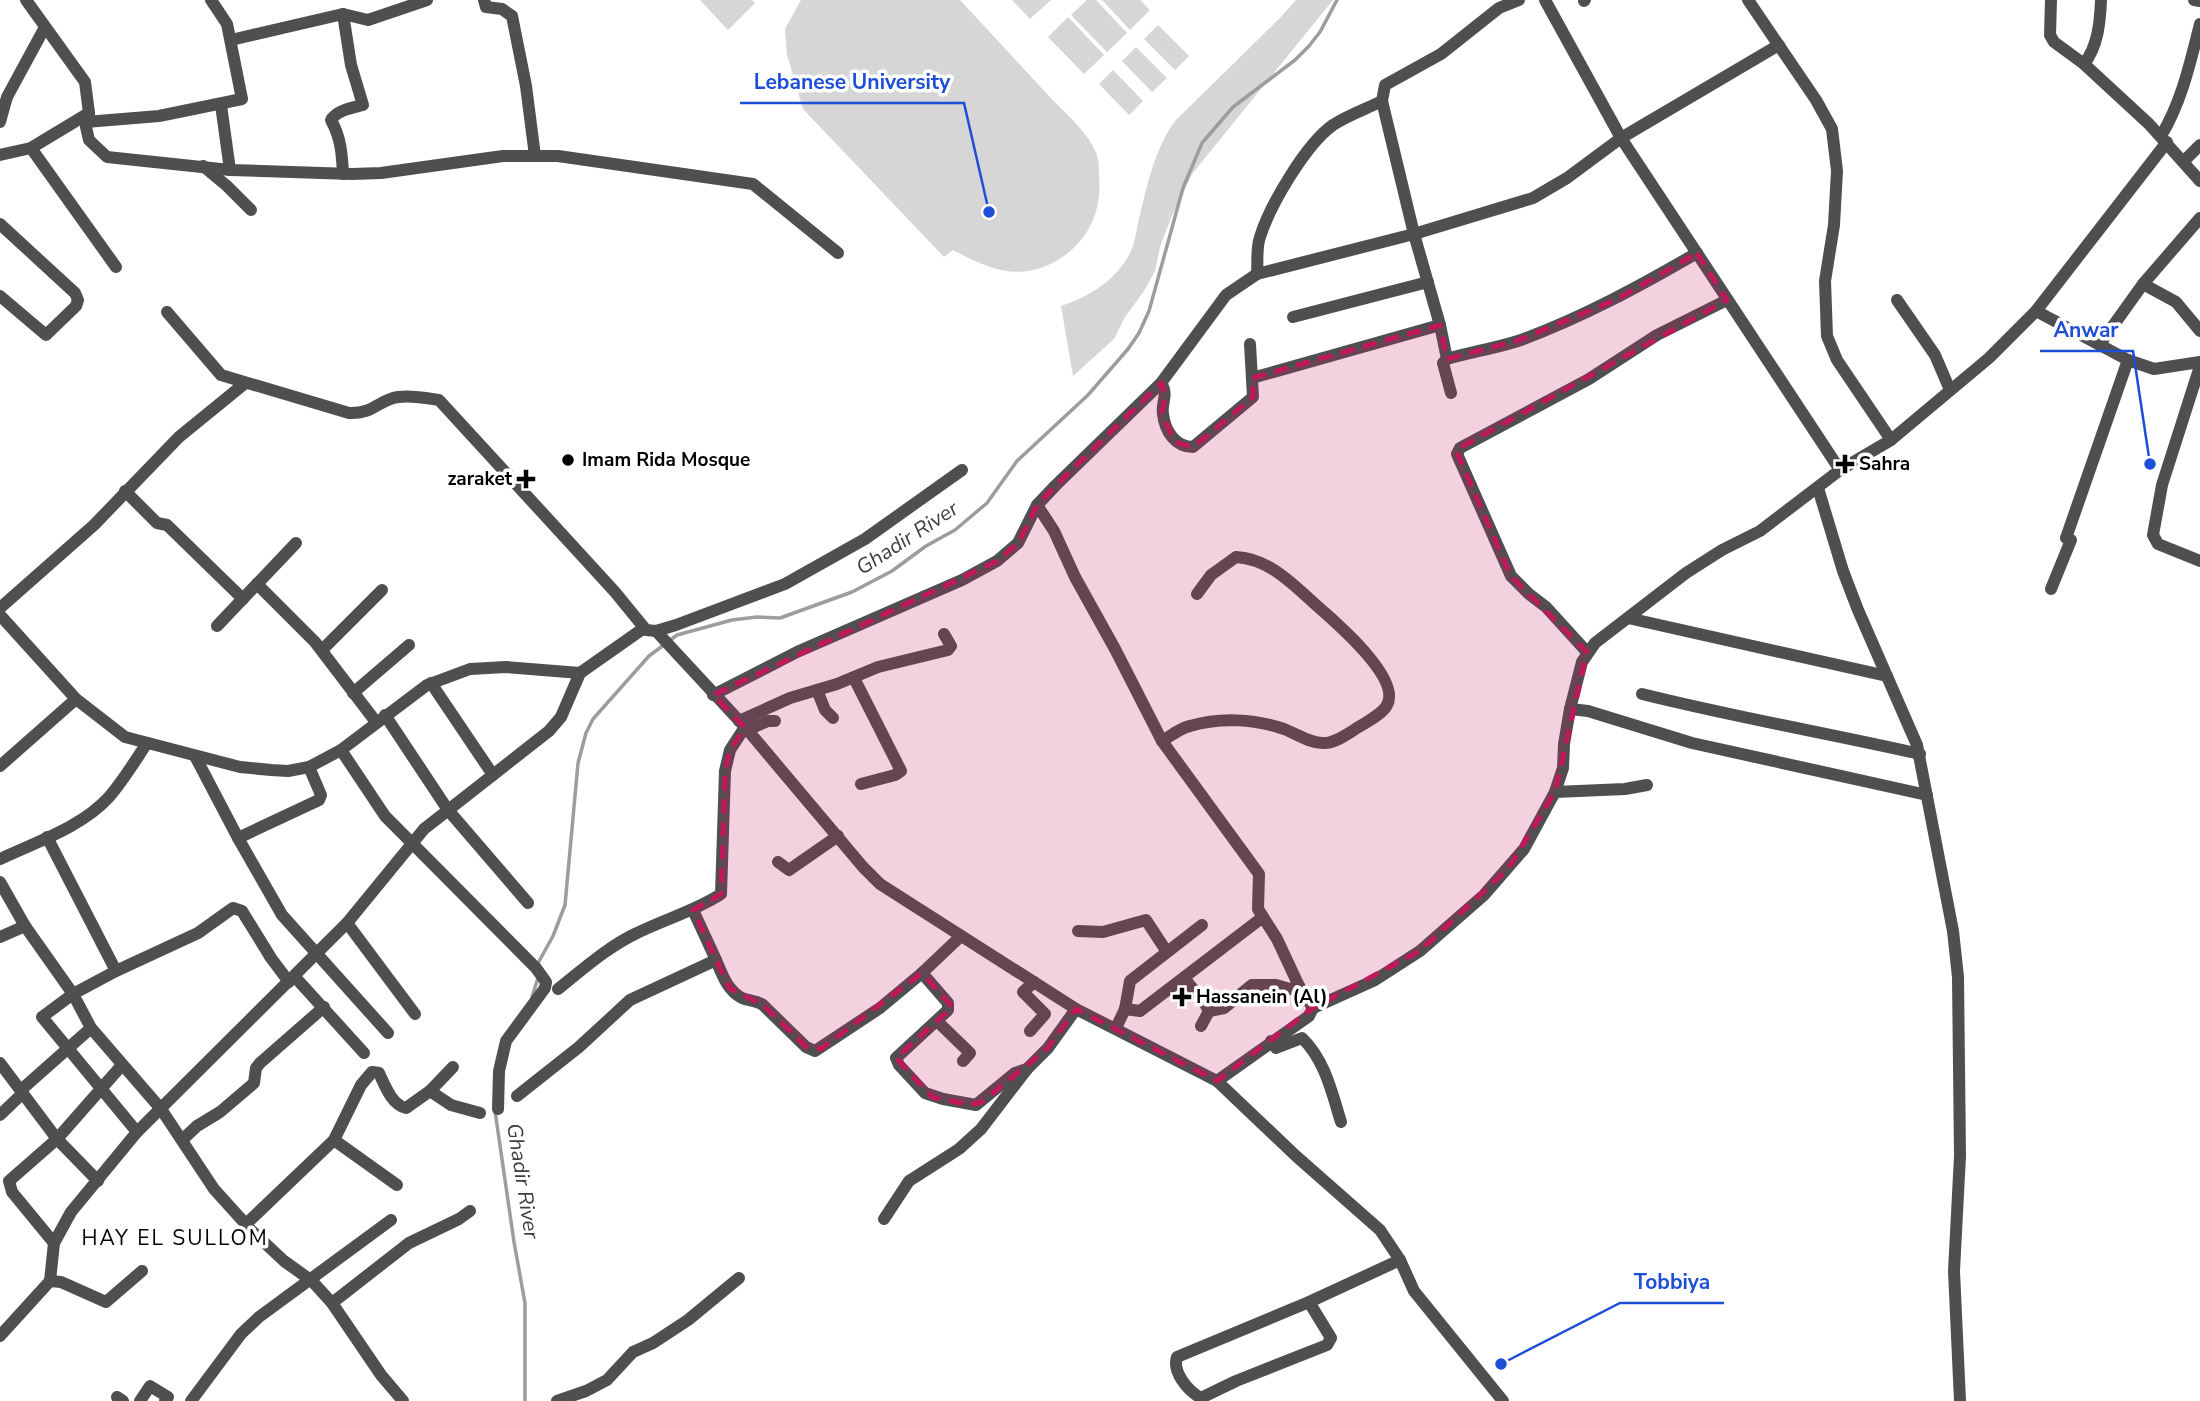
<svg xmlns="http://www.w3.org/2000/svg" width="2200" height="1401" font-family="'Nunito Sans',sans-serif">
	<rect width="100%" height="100%" fill="#fff"/>
	<g fill="#d6d6d6">
		<path d="M 700,0 L 752,0 L 755,3 L 728,30 Z"/>
		<path d="M 801,0 L 960,0 C 990,32 1020,65 1050,97 C 1066,114 1089,133 1097,155 C 1099,161 1099,170 1099,176 C 1102,209 1090,239 1061,258 C 1022,283 990,270 953,250 L 944,257 L 803,109 L 787,55 L 785,29 Z"/>
		<path d="M 1012,0 L 1051,0 L 1030,19 Z"/>
		<path d="M 1087,0 L 1096,0 L 1127,33 L 1107,52 L 1071,15 Z"/>
		<path d="M 1102,0 L 1140,0 L 1150,10 L 1130,30 Z"/>
		<path d="M 1296,0 L 1333,0 L 1192,174 L 1171,218 L 1160,247 L 1155,271 L 1144,291 L 1125,317 L 1114,339 L 1073,376 L 1061,306 C 1088,297 1115,281 1129,255 C 1134,246 1136,234 1138,223 C 1147,187 1153,152 1175,121 L 1279,19 Z"/>
		<path d="M 1068,17 L 1104,55 L 1084,74 L 1048,37 Z"/>
		<path d="M 1158,25 L 1189,56 L 1175,70 L 1144,39 Z"/>
		<path d="M 1136,47 L 1167,78 L 1152,92 L 1122,61 Z"/>
		<path d="M 1113,70 L 1143,101 L 1129,115 L 1099,84 Z"/>
	</g>
	<g fill="none" stroke-linecap="round" stroke-linejoin="round">
		<g stroke="#9d9d9d" stroke-width="3.5">
			<path d="M 537,965 L 553,936 L 565,905 L 578,763 L 586,733 L 593,719 L 649,656 L 677,635 L 732,620 L 757,617 L 780,618 L 852,592 L 892,571 L 926,546 L 955,530 L 987,503 L 1017,461 L 1088,395 L 1128,349 L 1139,333 L 1149,311 L 1183,188 L 1202,143 L 1233,107 L 1295,60 L 1309,46 L 1320,32 L 1337,0"/>
			<path d="M 532,997 L 538,978"/>
			<path d="M 495,1111 L 514,1242 L 525,1303 L 525,1401"/>
		</g>
		<g stroke="#4f4f4f" stroke-width="12">
			<path d="M 26,0 L 85,82 L 89,113 L 86,127 L 89,140 L 107,157 L 230,170 L 352,174 L 381,173 L 503,156 L 558,156 L 753,184 L 838,253"/>
			<path d="M 484,0 L 486,7 L 502,9 L 512,16 L 526,86 L 535,156"/>
			<path d="M 1545,0 L 1621,138 L 1840,470"/>
			<path d="M 1748,0 L 1816,100 L 1832,129 L 1837,171 L 1834,225 L 1825,281 L 1827,336 L 1837,360 L 1891,440"/>
			<path d="M 2051,0 L 2050,35 L 2054,42 L 2084,64 L 2149,124 L 2200,181"/>
			<path d="M 2194,0 L 2200,1"/>
			<path d="M 1584,1 L 1585,0"/>
			<path d="M 343,14 L 351,65 L 363,105 C 352,108 337,110 331,120 C 341,138 342,154 343,174"/>
			<path d="M 231,40 L 343,14 L 368,20 L 427,0"/>
			<path d="M 2084,64 C 2098,46 2100,23 2101,0"/>
			<path d="M 1382,101 L 1414,234 L 1440,325 L 1447,359 L 1443,363 L 1451,393"/>
			<path d="M 221,105 L 230,170"/>
			<path d="M 0,122 L 7,97 L 45,27"/>
			<path d="M 86,122 L 159,116 L 242,99 L 227,24 L 211,0"/>
			<path d="M 2161,136 C 2182,101 2190,63 2200,24"/>
			<path d="M 31,148 L 116,267"/>
			<path d="M 0,155 L 31,148 L 89,113"/>
			<path d="M 2184,161 L 2200,145"/>
			<path d="M 203,166 L 227,186 L 251,210"/>
			<path d="M 0,224 L 75,293 L 78,300 L 76,306 L 46,335 L 0,296"/>
			<path d="M 1257,274 C 1258,263 1256,248 1260,237 C 1270,205 1306,144 1333,125 C 1348,115 1366,109 1382,101 L 1385,85 L 1441,54 L 1499,8 L 1519,0"/>
			<path d="M 2143,284 L 2176,302 L 2200,331"/>
			<path d="M 1897,300 L 1935,355 L 1950,390"/>
			<path d="M 2036,311 L 2128,360 L 2154,369 L 2200,362"/>
			<path d="M 167,312 L 221,375 L 349,413 C 374,414 378,400 398,397 C 412,395 426,398 439,400 L 615,592 L 646,630 L 656,631 L 676,625 L 785,584 L 865,539 L 962,470"/>
			<path d="M 1293,317 L 1428,282"/>
			<path d="M 2100,344 L 2143,284 L 2200,218"/>
			<path d="M 1447,359 C 1471,352 1497,348 1521,340 C 1583,317 1640,286 1697,253"/>
			<path d="M 2200,366 L 2162,485 L 2153,535 L 2158,544 L 2200,561"/>
			<path d="M 1252,378 L 1440,325"/>
			<path d="M 1161,383 C 1169,395 1161,402 1163,414 C 1165,432 1176,447 1193,447 L 1253,397 L 1250,344"/>
			<path d="M 1818,488 L 1843,571 L 1858,610 L 1917,745 L 1953,931 L 1958,977 L 1960,1156 L 1954,1271 L 1960,1401"/>
			<path d="M 125,491 L 157,523 L 167,525 L 243,599"/>
			<path d="M 1037,505 L 1054,531 L 1075,577 L 1115,649 L 1162,741 L 1259,874 L 1258,909 L 1277,939 L 1299,986 L 1313,1008"/>
			<path d="M 257,584 L 296,543"/>
			<path d="M 2051,589 L 2071,540 L 2066,538 L 2128,360"/>
			<path d="M 0,608 L 94,525 L 179,437 L 244,384"/>
			<path d="M 0,615 L 76,699 L 125,737 L 240,767 L 271,770 L 288,771 L 309,767 L 341,750 L 427,685 L 470,669 L 506,667 L 580,673 L 644,628"/>
			<path d="M 1628,618 L 1887,676"/>
			<path d="M 217,626 L 257,584 L 315,642 L 376,722"/>
			<path d="M 656,631 L 745,727 L 863,867 L 880,884 L 1076,1009 L 1217,1081 L 1296,1156 L 1380,1230 L 1400,1260 L 1414,1291 L 1503,1401"/>
			<path d="M 322,650 L 382,590"/>
			<path d="M 1587,652 L 1546,607 L 1529,594 L 1511,576 L 1457,454 L 1460,448 L 1589,379 L 1657,335 L 1727,300"/>
			<path d="M 854,678 L 901,771 L 895,775 L 861,784"/>
			<path d="M 431,683 L 493,775"/>
			<path d="M 817,690 L 825,710 L 833,718"/>
			<path d="M 353,693 L 409,645"/>
			<path d="M 1642,694 C 1734,717 1827,733 1920,754"/>
			<path d="M 713,695 L 797,652 L 962,580 L 997,561 L 1018,543 L 1037,505 L 1056,485 L 1161,383 L 1226,295 L 1257,274 L 1414,234 L 1533,198 L 1567,178 L 1621,138 L 1779,45"/>
			<path d="M 1570,709 L 1588,711 L 1692,743 L 1927,795"/>
			<path d="M 385,715 L 448,810 L 528,903"/>
			<path d="M 739,721 L 790,698 L 837,684 L 878,667 L 948,650 L 951,646 L 944,634"/>
			<path d="M 747,730 L 768,721 L 775,721"/>
			<path d="M 1162,741 C 1171,736 1180,728 1190,726 C 1220,717 1255,719 1284,729 C 1297,734 1311,744 1324,743 C 1337,743 1351,731 1362,725 C 1370,720 1383,713 1387,705 C 1401,680 1342,628 1324,612 C 1298,590 1273,559 1236,557 L 1211,575 L 1197,594"/>
			<path d="M 341,750 L 385,816 L 536,968 L 546,982 L 545,988 L 506,1041 L 499,1071 L 498,1109"/>
			<path d="M 195,756 L 238,838 L 282,915 L 388,1033"/>
			<path d="M 0,766 L 76,699"/>
			<path d="M 1555,792 L 1625,789 L 1647,785"/>
			<path d="M 47,837 L 116,971"/>
			<path d="M 238,838 L 319,800 L 321,795 L 309,767"/>
			<path d="M 0,859 C 36,842 82,827 109,797 C 123,781 135,761 147,743"/>
			<path d="M 778,862 L 789,870 L 838,836"/>
			<path d="M 0,882 L 25,926 L 73,994 L 91,1028 L 161,1109 L 214,1189 L 251,1230 L 284,1261 L 312,1281 L 332,1303 L 381,1375 L 403,1401"/>
			<path d="M 347,923 L 415,1014"/>
			<path d="M 1078,931 L 1103,932 L 1146,920 L 1167,952"/>
			<path d="M 0,937 L 25,926"/>
			<path d="M 716,960 C 722,974 727,990 742,998 C 749,1001 756,1000 763,1005 L 806,1047 L 815,1051 L 880,1008 L 922,973 L 961,936"/>
			<path d="M 922,973 L 948,1003 L 948,1010 L 896,1058 L 899,1065 L 925,1093 L 943,1099 L 976,1105 L 1015,1073 L 1027,1069 L 1048,1048 L 1076,1009"/>
			<path d="M 295,977 L 364,1053"/>
			<path d="M 1184,978 L 1204,1002 L 1209,1011 L 1201,1026"/>
			<path d="M 558,989 C 583,969 609,946 637,933 C 665,919 695,911 721,894 L 725,771 L 730,750 L 745,727"/>
			<path d="M 1125,1009 L 1130,981 L 1202,925"/>
			<path d="M 1209,1011 L 1224,1008 L 1252,985 L 1276,985 L 1290,989 L 1299,986"/>
			<path d="M 937,1021 L 970,1053 L 963,1061"/>
			<path d="M 1116,1028 L 1125,1009 L 1140,1011 L 1263,917"/>
			<path d="M 1030,1031 L 1045,1014 L 1023,992 L 1034,982"/>
			<path d="M 1271,1041 L 1276,1048 L 1302,1038 C 1325,1060 1332,1093 1341,1122"/>
			<path d="M 0,1063 L 57,1139 L 98,1181"/>
			<path d="M 1217,1081 L 1309,1016 L 1313,1008 L 1375,980 L 1420,951 L 1484,895 L 1524,849 L 1555,792 L 1563,768 L 1564,744 L 1570,709 L 1582,662 L 1595,643 L 1686,573 L 1722,550 L 1760,531 L 1840,470 L 1891,440 L 1989,358 L 2036,311 L 2167,142"/>
			<path d="M 21,1090 L 91,1028"/>
			<path d="M 430,1091 L 453,1067"/>
			<path d="M 517,1096 L 579,1047 L 630,1000 L 716,960 L 693,910"/>
			<path d="M 0,1115 L 23,1093"/>
			<path d="M 137,1132 L 42,1017 L 73,994 L 116,971 L 198,933 L 233,908 L 242,911 L 271,958 L 289,982"/>
			<path d="M 182,1140 L 197,1126 L 220,1112 L 254,1083 L 256,1068 L 260,1063 L 324,1007"/>
			<path d="M 334,1140 L 397,1185"/>
			<path d="M 884,1219 L 909,1181 L 959,1149 L 981,1129 L 1027,1069"/>
			<path d="M 246,1224 L 334,1140 L 361,1085 L 372,1072 L 379,1073 C 385,1086 392,1105 406,1108 L 430,1091 L 451,1105 L 480,1113"/>
			<path d="M 54,1243 L 12,1192 L 9,1181 L 57,1139 L 122,1065"/>
			<path d="M 50,1281 L 61,1282 L 106,1302 L 142,1271"/>
			<path d="M 1309,1302 L 1331,1338 L 1327,1345 L 1236,1381 L 1201,1398 C 1188,1391 1172,1372 1177,1357 L 1309,1302 L 1400,1260"/>
			<path d="M 332,1303 L 409,1243 L 459,1219 L 470,1211"/>
			<path d="M 0,1336 L 50,1281 L 54,1243 L 71,1212 L 137,1132 L 347,923 L 424,829 L 549,731 L 561,717 L 580,673"/>
			<path d="M 117,1397 L 123,1401"/>
			<path d="M 140,1401 L 150,1386 L 168,1397 L 165,1401"/>
			<path d="M 191,1401 L 241,1334 L 259,1317 L 391,1220"/>
			<path d="M 557,1401 L 586,1391 L 607,1380 L 633,1352 L 653,1343 L 688,1320 L 739,1278"/>
		</g>
	</g>
	<path fill="#c2185b" fill-opacity="0.2" stroke="#c2185b" stroke-width="5" stroke-dasharray="14 9" stroke-linejoin="round" d="M 1697,253 L 1727,300 L 1456,450 L 1511,576 L 1587,652 L 1555,792 L 1509,868 L 1420,951 L 1313,1008 L 1217,1081 L 1076,1009 L 1048,1048 L 982,1102 L 970,1105 L 932,1097 L 896,1058 L 952,1007 L 922,973 L 821,1049 L 806,1047 L 763,1005 L 729,988 L 693,910 L 721,894 L 725,771 L 730,750 L 745,728 L 713,695 L 997,561 L 1018,543 L 1037,505 L 1056,485 L 1161,383 L 1166,394 L 1162,413 L 1175,442 L 1193,447 L 1253,397 L 1252,378 L 1440,325 L 1447,359 L 1519,340 L 1617,299 Z"/>
	<g fill="#000" stroke="#fff" stroke-width="2.5">
		<circle cx="568" cy="460" r="7"/>
		<path d="M1841.5 453.5h7v7h7v7h-7v7h-7v-7h-7v-7h7z"/>
		<path d="M522.5 468.5h7v7h7v7h-7v7h-7v-7h-7v-7h7z"/>
		<path d="M1178.5 986.5h7v7h7v7h-7v7h-7v-7h-7v-7h7z"/>
	</g>
	<g text-anchor="middle" dominant-baseline="central" stroke-width="7" stroke-linejoin="round" paint-order="stroke">
		<g font-size="19" font-weight="bold" fill="#000" stroke="#fff" text-anchor="start">
			<text x="582" y="460">Imam Rida Mosque</text>
			<text x="1859" y="464">Sahra</text>
			<text x="512" y="479" text-anchor="end">zaraket</text>
			<text x="1196" y="997">Hassanein (Al)</text>
		</g>
		<g font-size="21" font-style="italic" fill="#3e3e3e" stroke="#fff">
			<text transform="translate(907 538) rotate(-33)">Ghadir River</text>
			<text transform="translate(523 1181) rotate(81)">Ghadir River</text>
		</g>
		<g font-size="21" letter-spacing="2" fill="#000" stroke="#fff">
			<text x="175" y="1238">HAY EL SULLOM</text>
		</g>
	</g>
	<path fill="none" stroke="#1d4ed8" stroke-width="2.5" d="M989 212L964 103H740M2150 464L2133 351H2040M1501 1364L1620 1303H1724"/>
	<g fill="#1d4ed8" stroke="#fff" stroke-width="2.5">
		<circle cx="989" cy="212" r="7"/>
		<circle cx="2150" cy="464" r="7"/>
		<circle cx="1501" cy="1364" r="7"/>
	</g>
	<g font-size="21" text-anchor="middle" font-weight="bold" fill="#1d4ed8" stroke="#fff" stroke-width="7" stroke-linejoin="round" paint-order="stroke">
		<text x="852" y="89">Lebanese University</text>
		<text x="2086" y="337">Anwar</text>
		<text x="1672" y="1289">Tobbiya</text>
	</g>
</svg>
